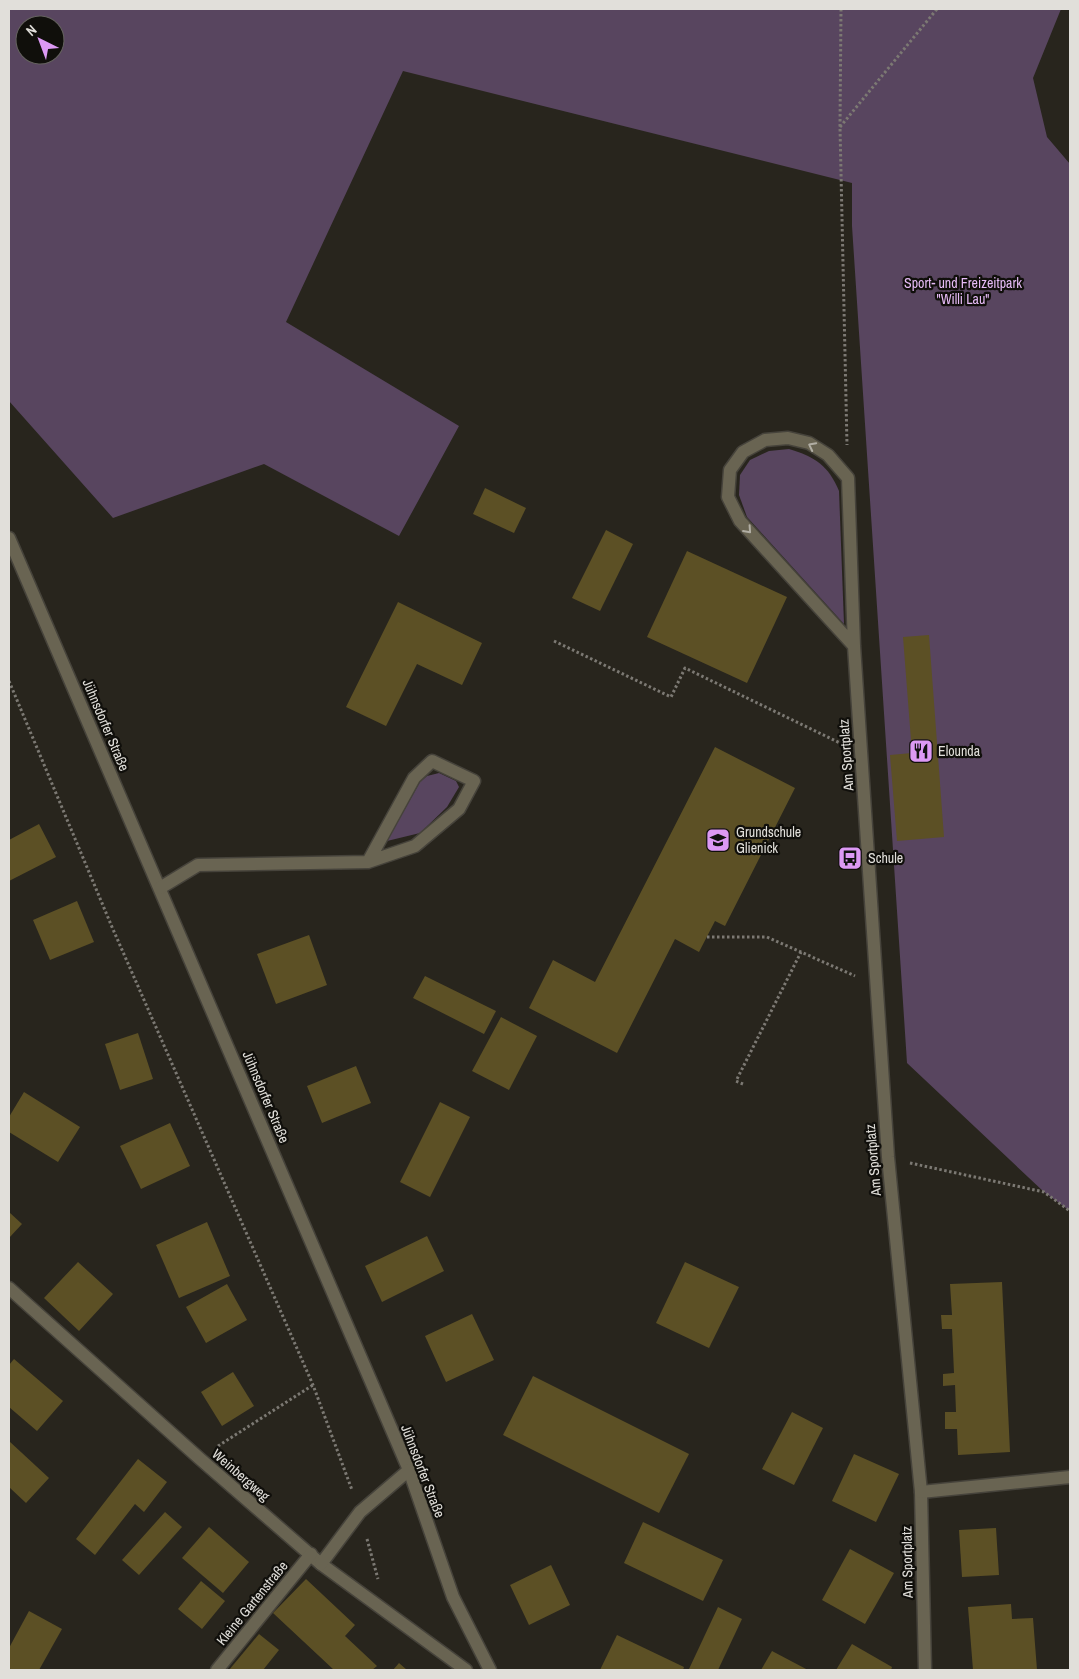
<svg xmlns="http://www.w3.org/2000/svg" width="1079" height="1679" font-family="'Archivo Narrow',sans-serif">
	<rect width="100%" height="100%" fill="#28251d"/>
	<g fill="#58455f" fill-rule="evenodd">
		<path d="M 9,9 L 1061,9 L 1033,78 L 1047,137 L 1070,164 L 1070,1211 L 1044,1192 L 907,1063 L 852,226 L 852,183 L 403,71 L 286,322 L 459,426 L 399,536 L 264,464 L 113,518 L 9,401 ZM 25,25 L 55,25 L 55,55 L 25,55 Z"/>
		<path d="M 789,449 C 815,457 828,465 839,491 L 844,624 L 747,517 L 739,495 L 740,475 L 750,460 L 769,451 Z"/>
		<path d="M 439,773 L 456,781 L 459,787 L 447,807 L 420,833 L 387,841 L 420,782 L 427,776 Z"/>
	</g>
	<g fill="#5c5025">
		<path d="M 485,488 L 526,508 L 514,533 L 473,514 Z"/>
		<path d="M 606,530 L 633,544 L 600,611 L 572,598 Z"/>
		<path d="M 687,551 L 787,597 L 747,683 L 647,637 Z"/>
		<path d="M 398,602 L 482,643 L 462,685 L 417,664 L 386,726 L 346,707 Z"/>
		<path d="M 929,635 L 944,837 L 897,841 L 890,755 L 912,753 L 903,637 Z"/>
		<path d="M 715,747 L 795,788 L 725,926 L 715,921 L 699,952 L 675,939 L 617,1053 L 529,1008 L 553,960 L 595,982 Z"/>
		<path d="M 39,824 L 56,857 L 9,881 L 9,840 Z"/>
		<path d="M 77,901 L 94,942 L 50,960 L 33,920 Z"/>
		<path d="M 309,935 L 327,985 L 276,1004 L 257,954 Z"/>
		<path d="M 425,976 L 496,1011 L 484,1034 L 413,998 Z"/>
		<path d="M 501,1017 L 537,1036 L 509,1090 L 472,1071 Z"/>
		<path d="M 138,1033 L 153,1079 L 120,1090 L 105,1044 Z"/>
		<path d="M 356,1066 L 371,1103 L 322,1123 L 307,1086 Z"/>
		<path d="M 24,1092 L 80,1127 L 58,1162 L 9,1132 L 9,1117 Z"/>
		<path d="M 440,1102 L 470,1117 L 430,1197 L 400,1182 Z"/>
		<path d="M 170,1123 L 190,1166 L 141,1189 L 120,1146 Z"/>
		<path d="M 9,1212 L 22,1224 L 9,1238 Z"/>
		<path d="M 207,1222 L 230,1276 L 179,1298 L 156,1245 Z"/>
		<path d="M 427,1236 L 444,1271 L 382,1302 L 365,1266 Z"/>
		<path d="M 78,1262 L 113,1294 L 79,1331 L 44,1298 Z"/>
		<path d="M 685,1262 L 739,1287 L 709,1348 L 656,1323 Z"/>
		<path d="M 1002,1282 L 1010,1452 L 958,1455 L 957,1429 L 945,1429 L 945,1412 L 956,1412 L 955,1385 L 943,1386 L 943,1374 L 954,1373 L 952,1329 L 942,1329 L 941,1315 L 952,1315 L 950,1284 Z"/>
		<path d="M 227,1284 L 247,1320 L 206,1343 L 186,1307 Z"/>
		<path d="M 472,1314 L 494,1360 L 446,1382 L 425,1336 Z"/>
		<path d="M 14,1359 L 63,1401 L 37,1431 L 9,1407 L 9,1365 Z"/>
		<path d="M 233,1372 L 254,1406 L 222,1426 L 201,1392 Z"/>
		<path d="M 533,1376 L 689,1454 L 659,1513 L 503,1435 Z"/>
		<path d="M 792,1412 L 823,1428 L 794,1485 L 762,1469 Z"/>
		<path d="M 9,1441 L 49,1478 L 26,1503 L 9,1487 Z"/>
		<path d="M 854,1454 L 899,1474 L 876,1522 L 832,1501 Z"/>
		<path d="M 138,1459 L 167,1482 L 144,1512 L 135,1504 L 95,1555 L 76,1539 Z"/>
		<path d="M 165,1512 L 182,1527 L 139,1575 L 122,1560 Z"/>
		<path d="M 643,1522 L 723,1560 L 703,1601 L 624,1563 Z"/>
		<path d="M 209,1527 L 249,1562 L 223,1593 L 182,1558 Z"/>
		<path d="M 996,1528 L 999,1575 L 962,1577 L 959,1530 Z"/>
		<path d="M 850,1549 L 894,1573 L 865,1624 L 822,1600 Z"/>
		<path d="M 551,1565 L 570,1605 L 529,1625 L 510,1585 Z"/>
		<path d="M 306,1579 L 355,1625 L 345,1636 L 377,1666 L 372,1670 L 334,1670 L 273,1613 Z"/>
		<path d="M 201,1581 L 225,1601 L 202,1629 L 178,1609 Z"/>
		<path d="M 1011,1604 L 1012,1619 L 1033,1618 L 1037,1670 L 973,1670 L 968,1607 Z"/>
		<path d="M 718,1607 L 742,1619 L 718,1670 L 691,1670 L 689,1669 Z"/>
		<path d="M 29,1611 L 62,1629 L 39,1670 L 12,1670 L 9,1668 L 9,1648 Z"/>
		<path d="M 259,1634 L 279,1650 L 263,1670 L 229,1670 Z"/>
		<path d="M 617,1635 L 684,1667 L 683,1670 L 600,1670 Z"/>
		<path d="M 852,1644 L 892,1667 L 891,1670 L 836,1670 Z"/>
		<path d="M 772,1651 L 808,1670 L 761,1670 Z"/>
		<path d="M 399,1663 L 407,1670 L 393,1670 Z"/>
	</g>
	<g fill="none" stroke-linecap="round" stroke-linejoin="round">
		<g stroke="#46433b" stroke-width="15">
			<g id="minor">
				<path d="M 9,538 L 409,1470 L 453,1597 L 490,1670"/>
				<path d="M 854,646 L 740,521 L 728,497 L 730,470 L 743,452 L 765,440 L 788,438 L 809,443 L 828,455 L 848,478 L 854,646 L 888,1157 L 921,1492 L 925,1670"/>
				<path d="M 160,888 L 198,865 L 368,862 L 415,846 L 459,809 L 474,781 L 432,761 L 414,778 L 368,862"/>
				<path d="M 9,1288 L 199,1458 L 321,1564 L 466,1670"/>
				<path d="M 921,1492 L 1070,1477"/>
				<path d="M 321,1564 L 360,1512 L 409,1470"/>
				<path d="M 217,1670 L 311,1554"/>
			</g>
		</g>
		<g stroke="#7c7973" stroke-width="3" stroke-dasharray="2.5 2.5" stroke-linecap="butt">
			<path d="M 841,9 L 840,127 L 847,445"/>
			<path d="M 840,127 L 937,9"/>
			<path d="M 554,641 L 671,697 L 685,668 L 840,743"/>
			<path d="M 9,681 L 112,927 L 313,1385 L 352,1490"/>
			<path d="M 707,937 L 767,937 L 855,976"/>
			<path d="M 743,1084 L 736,1081 L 801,952"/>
			<path d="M 910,1163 L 1044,1192 L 1070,1211"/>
			<path d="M 218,1446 L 313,1385"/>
			<path d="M 367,1539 L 378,1579"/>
		</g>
		<use href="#minor" stroke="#696452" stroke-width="12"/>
	</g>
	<defs><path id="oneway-chevron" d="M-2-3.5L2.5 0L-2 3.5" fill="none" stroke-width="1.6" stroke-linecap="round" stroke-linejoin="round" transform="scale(1.25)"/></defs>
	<g stroke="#b1aea4">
		<use href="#oneway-chevron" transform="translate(812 446) rotate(-153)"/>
		<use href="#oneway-chevron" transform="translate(748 530) rotate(48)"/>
	</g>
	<defs>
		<g id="restaurant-square" transform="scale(1.25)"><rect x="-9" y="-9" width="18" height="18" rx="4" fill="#dc99f4" stroke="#100f0b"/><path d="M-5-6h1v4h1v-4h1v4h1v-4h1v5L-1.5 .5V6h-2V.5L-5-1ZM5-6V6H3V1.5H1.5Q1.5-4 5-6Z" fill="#111"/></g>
		<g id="school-square" transform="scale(1.25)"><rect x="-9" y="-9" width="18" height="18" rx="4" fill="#dc99f4" stroke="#100f0b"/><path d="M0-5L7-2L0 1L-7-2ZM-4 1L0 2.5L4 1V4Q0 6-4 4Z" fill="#111"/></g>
		<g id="bus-square" transform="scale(1.25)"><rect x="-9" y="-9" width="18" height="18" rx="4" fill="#dc99f4" stroke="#100f0b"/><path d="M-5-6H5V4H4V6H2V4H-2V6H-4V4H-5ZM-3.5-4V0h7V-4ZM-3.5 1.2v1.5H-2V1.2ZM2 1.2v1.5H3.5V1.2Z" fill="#111"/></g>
	</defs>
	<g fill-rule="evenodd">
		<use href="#restaurant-square" x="921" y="751"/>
		<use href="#school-square" x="718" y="840"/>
		<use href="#bus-square" x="850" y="858"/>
	</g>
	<g text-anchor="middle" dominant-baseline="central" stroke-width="4.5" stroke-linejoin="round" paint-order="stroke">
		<g font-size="14" fill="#e6bbf6" stroke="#100f0b">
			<text x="963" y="283">Sport- und Freizeitpark<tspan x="963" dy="16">"Willi Lau"</tspan></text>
		</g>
		<g font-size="14" fill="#e1dfda" stroke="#100f0b">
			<text transform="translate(106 725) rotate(67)">Jühnsdorfer Straße</text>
			<text transform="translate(846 755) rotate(-94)">Am Sportplatz</text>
			<text transform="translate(266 1097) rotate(67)">Jühnsdorfer Straße</text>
			<text transform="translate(873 1160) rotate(-95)">Am Sportplatz</text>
			<text transform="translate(423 1471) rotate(69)">Jühnsdorfer Straße</text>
			<text transform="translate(241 1475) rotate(41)">Weinbergweg</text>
			<text transform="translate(907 1562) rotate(-91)">Am Sportplatz</text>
			<text transform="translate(252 1603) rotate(-51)">Kleine Gartenstraße</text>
		</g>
		<g font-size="14" fill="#e1dfda" stroke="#100f0b" text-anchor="start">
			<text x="938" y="751">Elounda</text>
			<text x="736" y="832">Grundschule<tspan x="736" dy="16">Glienick</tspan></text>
			<text x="868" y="858">Schule</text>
		</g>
	</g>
	<rect width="1079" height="1679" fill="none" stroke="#e1dfda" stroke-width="20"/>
	<g transform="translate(40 40) rotate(318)"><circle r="24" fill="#100f0b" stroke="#64625e"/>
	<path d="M0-4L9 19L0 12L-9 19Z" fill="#dc99f4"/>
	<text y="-8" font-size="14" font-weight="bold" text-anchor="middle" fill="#e1dfda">N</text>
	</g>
</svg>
